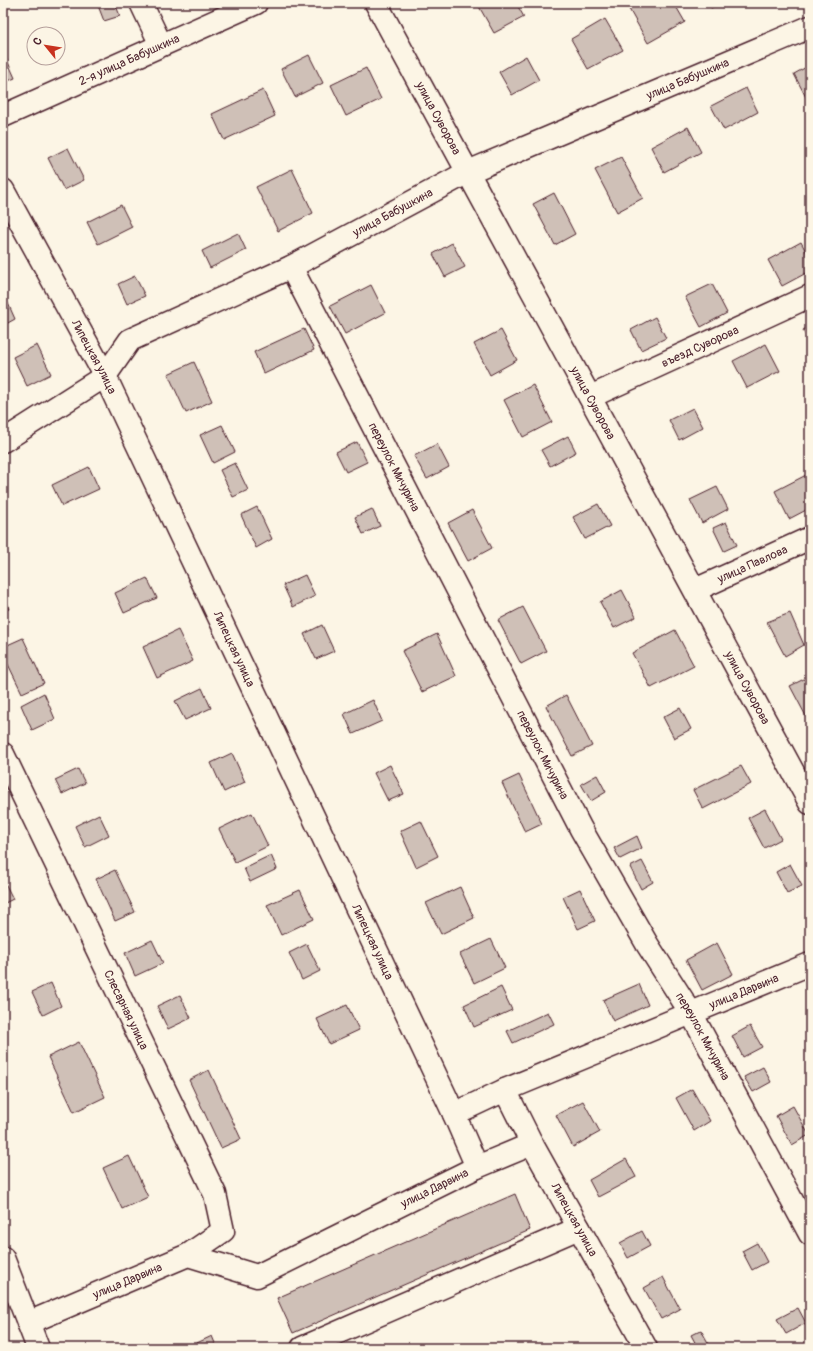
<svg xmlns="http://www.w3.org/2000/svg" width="813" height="1351" font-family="Pangolin,sans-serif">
	<rect width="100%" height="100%" fill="#fcf5e5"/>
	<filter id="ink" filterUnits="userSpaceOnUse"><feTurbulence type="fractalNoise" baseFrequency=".025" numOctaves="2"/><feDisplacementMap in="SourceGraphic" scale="8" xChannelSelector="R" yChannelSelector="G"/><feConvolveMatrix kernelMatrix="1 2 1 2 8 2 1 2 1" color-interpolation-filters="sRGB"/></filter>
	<g filter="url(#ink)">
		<g fill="#cfc0b7" stroke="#4a1f2b">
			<path d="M 97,3 L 115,3 L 120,16 L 104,21 Z"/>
			<path d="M 477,3 L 516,3 L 524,17 L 494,33 Z"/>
			<path d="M 639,3 L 674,3 L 685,22 L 648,43 L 629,9 Z"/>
			<path d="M 709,3 L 720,3 L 711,8 Z"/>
			<path d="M 605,19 L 623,50 L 588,69 L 571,39 Z"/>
			<path d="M 3,51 L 15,78 L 3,83 Z"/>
			<path d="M 309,55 L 323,83 L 295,97 L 281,69 Z"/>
			<path d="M 526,56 L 539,80 L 512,95 L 499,72 Z"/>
			<path d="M 810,65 L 810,105 L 794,74 Z"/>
			<path d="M 366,68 L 381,99 L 346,116 L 331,85 Z"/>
			<path d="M 746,88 L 758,112 L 724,130 L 711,106 Z"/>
			<path d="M 263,90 L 275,116 L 224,140 L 212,114 Z"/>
			<path d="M 688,127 L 701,152 L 664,172 L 651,147 Z"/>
			<path d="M 68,148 L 84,180 L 64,190 L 48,158 Z"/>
			<path d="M 621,157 L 643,198 L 617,212 L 595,170 Z"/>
			<path d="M 292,169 L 313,213 L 278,231 L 256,187 Z"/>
			<path d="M 554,193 L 575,234 L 555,245 L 533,204 Z"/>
			<path d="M 121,205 L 132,227 L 98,244 L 87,222 Z"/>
			<path d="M 238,233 L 246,250 L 210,268 L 202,251 Z"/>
			<path d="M 801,242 L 810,259 L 810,271 L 782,286 L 768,260 Z"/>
			<path d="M 452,243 L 465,267 L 445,277 L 433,254 Z"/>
			<path d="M 135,276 L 145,296 L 127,304 L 118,284 Z"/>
			<path d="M 712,284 L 727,313 L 701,327 L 685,297 Z"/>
			<path d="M 371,285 L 385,313 L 345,334 L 330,306 Z"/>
			<path d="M 7,301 L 15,319 L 6,324 L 3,319 L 3,303 Z"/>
			<path d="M 655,317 L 666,338 L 641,350 L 631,330 Z"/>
			<path d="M 810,326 L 810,344 L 803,330 Z"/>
			<path d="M 304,329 L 314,350 L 264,374 L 254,352 Z"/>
			<path d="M 501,330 L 517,360 L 490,375 L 474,344 Z"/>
			<path d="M 766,344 L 780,371 L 747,388 L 733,361 Z"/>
			<path d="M 37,345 L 51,374 L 27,386 L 13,357 Z"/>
			<path d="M 194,362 L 212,401 L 186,413 L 168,374 Z"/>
			<path d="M 533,385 L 552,422 L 523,437 L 504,400 Z"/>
			<path d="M 693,408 L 703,427 L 679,440 L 669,420 Z"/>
			<path d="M 222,425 L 235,452 L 213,463 L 200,435 Z"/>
			<path d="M 568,436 L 576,452 L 550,466 L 541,450 Z"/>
			<path d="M 357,442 L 367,462 L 346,472 L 336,452 Z"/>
			<path d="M 437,444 L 449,467 L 427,479 L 414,456 Z"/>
			<path d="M 235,463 L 248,490 L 233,497 L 220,470 Z"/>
			<path d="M 89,467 L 99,489 L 62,506 L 52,485 Z"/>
			<path d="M 810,473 L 810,508 L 789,519 L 775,491 Z"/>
			<path d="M 717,487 L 728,509 L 702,523 L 690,500 Z"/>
			<path d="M 598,504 L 610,526 L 585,539 L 573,517 Z"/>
			<path d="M 257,507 L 272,539 L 256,548 L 241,515 Z"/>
			<path d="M 372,509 L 380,526 L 363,534 L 355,517 Z"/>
			<path d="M 472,510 L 492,548 L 468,561 L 448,523 Z"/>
			<path d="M 726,522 L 737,545 L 724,551 L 713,528 Z"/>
			<path d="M 305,575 L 315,596 L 293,607 L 283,585 Z"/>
			<path d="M 147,578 L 157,598 L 124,613 L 115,593 Z"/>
			<path d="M 622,590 L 636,617 L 614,628 L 600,602 Z"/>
			<path d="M 3,597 L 9,609 L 3,611 Z"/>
			<path d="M 523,607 L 546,651 L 521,664 L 498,620 Z"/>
			<path d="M 790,613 L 804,645 L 785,656 L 767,622 Z"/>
			<path d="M 322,625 L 334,651 L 316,659 L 304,634 Z"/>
			<path d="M 178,630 L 193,661 L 157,678 L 143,647 Z"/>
			<path d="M 675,630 L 694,666 L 651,688 L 632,653 Z"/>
			<path d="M 437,634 L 456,676 L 422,692 L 402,651 Z"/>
			<path d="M 23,638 L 44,683 L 22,693 L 3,654 L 3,647 Z"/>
			<path d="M 808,677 L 810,680 L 810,716 L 807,718 L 790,686 Z"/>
			<path d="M 202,688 L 211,708 L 185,720 L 175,701 Z"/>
			<path d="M 44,693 L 55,719 L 32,730 L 21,705 Z"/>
			<path d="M 566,695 L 592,746 L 572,756 L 546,706 Z"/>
			<path d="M 373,700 L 382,721 L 353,734 L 344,714 Z"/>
			<path d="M 680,708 L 691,729 L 674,738 L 663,717 Z"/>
			<path d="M 232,753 L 245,782 L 224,792 L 211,763 Z"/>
			<path d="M 390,765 L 404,794 L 388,801 L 374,773 Z"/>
			<path d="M 741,766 L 751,784 L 703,809 L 693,790 Z"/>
			<path d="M 78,769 L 85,783 L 62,794 L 55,780 Z"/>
			<path d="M 519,775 L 542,824 L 525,832 L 502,783 Z"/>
			<path d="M 597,775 L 606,792 L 591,801 L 581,784 Z"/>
			<path d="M 765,809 L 781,839 L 764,848 L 748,818 Z"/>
			<path d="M 252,813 L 268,846 L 235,862 L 219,829 Z"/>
			<path d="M 99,814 L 109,835 L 85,847 L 75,826 Z"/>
			<path d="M 421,821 L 438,856 L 416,867 L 400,831 Z"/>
			<path d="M 637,836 L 642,848 L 620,859 L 614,848 Z"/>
			<path d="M 271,855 L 277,869 L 250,882 L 244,868 Z"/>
			<path d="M 642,861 L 653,882 L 641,889 L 630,867 Z"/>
			<path d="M 790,864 L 802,886 L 787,893 L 776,872 Z"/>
			<path d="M 115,870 L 135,912 L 115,921 L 96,879 Z"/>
			<path d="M 3,879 L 13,899 L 3,904 Z"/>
			<path d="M 460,887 L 474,918 L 441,934 L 426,903 Z"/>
			<path d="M 580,889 L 595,921 L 578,929 L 563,897 Z"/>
			<path d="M 300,890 L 314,919 L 281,935 L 267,905 Z"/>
			<path d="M 491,939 L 505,968 L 474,983 L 460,954 Z"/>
			<path d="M 152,940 L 163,963 L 135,976 L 125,953 Z"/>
			<path d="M 717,943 L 733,974 L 702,990 L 686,960 Z"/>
			<path d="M 307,944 L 320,971 L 302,980 L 289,953 Z"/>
			<path d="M 51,983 L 61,1006 L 43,1015 L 32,992 Z"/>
			<path d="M 639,984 L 648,1005 L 613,1021 L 603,1000 Z"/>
			<path d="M 501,987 L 512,1010 L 474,1027 L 464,1005 Z"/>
			<path d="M 180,995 L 191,1018 L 168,1029 L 157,1006 Z"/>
			<path d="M 347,1005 L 359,1030 L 329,1044 L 317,1019 Z"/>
			<path d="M 548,1012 L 554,1024 L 513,1043 L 507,1031 Z"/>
			<path d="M 750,1026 L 762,1047 L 743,1057 L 732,1036 Z"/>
			<path d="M 79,1042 L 105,1097 L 74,1112 L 48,1057 Z"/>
			<path d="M 763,1067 L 771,1082 L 753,1092 L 744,1077 Z"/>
			<path d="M 209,1070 L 241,1139 L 221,1148 L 189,1080 Z"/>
			<path d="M 692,1089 L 710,1121 L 694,1131 L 676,1098 Z"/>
			<path d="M 583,1101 L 600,1132 L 573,1147 L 556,1115 Z"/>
			<path d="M 793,1106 L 809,1135 L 792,1145 L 776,1116 Z"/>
			<path d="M 129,1156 L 148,1197 L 122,1209 L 103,1168 Z"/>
			<path d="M 626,1159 L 636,1177 L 598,1197 L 589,1180 Z"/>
			<path d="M 515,1194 L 530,1230 L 293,1333 L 277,1298 Z"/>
			<path d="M 642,1231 L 650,1246 L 628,1258 L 620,1243 Z"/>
			<path d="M 757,1243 L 767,1262 L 752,1270 L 742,1251 Z"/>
			<path d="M 663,1277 L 680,1309 L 661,1319 L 644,1288 Z"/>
			<path d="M 798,1308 L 806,1323 L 786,1334 L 777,1319 Z"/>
			<path d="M 701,1330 L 711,1348 L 698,1348 L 691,1335 Z"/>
			<path d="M 212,1336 L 217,1348 L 186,1348 Z"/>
		</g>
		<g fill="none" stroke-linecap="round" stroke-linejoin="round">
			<g stroke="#4a1f2b" stroke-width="25">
				<g id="minor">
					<path d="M 141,3 L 161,45"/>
					<path id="s1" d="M 376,3 L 810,803"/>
					<path id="s2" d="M 3,116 L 256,3"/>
					<path id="s3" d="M 3,190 L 105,376 L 454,1114"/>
					<path id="s4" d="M 291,267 L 581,829 L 647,944 L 691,1013 L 810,1234"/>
					<path id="s5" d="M 590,397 L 810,296"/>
					<path id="s6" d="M 3,441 L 105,376 L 130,340 L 291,267 L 468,172 L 810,27"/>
					<path id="s7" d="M 695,590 L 810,538"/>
					<path id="s8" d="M 3,754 L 215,1194 L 223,1231 L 188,1255"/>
					<path id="s9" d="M 505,1090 L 532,1144 L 646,1348"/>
					<path d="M 477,1167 L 532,1144"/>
					<path d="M 3,1258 L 38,1348"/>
					<path id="s10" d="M 28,1323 L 188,1255 L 257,1276 L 477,1167 L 454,1114 L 505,1090 L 810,964"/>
					<path d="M 302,1348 L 579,1228"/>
				</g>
			</g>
			<use href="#minor" stroke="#fcf5e5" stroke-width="22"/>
		</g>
	</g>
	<g text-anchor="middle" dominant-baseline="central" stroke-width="3.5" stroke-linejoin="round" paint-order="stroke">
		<g font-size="12" fill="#4a1f2b" stroke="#fcf5e5">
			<text stroke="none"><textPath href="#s2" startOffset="138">2-я улица Бабушкина</textPath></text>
			<text stroke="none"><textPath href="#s6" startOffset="781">улица Бабушкина</textPath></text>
			<text stroke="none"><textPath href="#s1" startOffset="131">улица Суворова</textPath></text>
			<text stroke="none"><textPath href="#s6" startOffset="457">улица Бабушкина</textPath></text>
			<text stroke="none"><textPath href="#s5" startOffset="121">въезд Суворова</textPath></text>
			<text stroke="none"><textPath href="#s3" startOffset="190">Липецкая улица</textPath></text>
			<text stroke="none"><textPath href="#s1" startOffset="455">улица Суворова</textPath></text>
			<text stroke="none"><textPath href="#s4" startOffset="225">переулок Мичурина</textPath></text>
			<text stroke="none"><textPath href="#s7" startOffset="63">улица Павлова</textPath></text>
			<text stroke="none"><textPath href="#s3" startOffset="514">Липецкая улица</textPath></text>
			<text stroke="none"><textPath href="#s1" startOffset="779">улица Суворова</textPath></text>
			<text stroke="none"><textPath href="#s4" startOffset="549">переулок Мичурина</textPath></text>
			<text stroke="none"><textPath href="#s3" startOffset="838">Липецкая улица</textPath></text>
			<text stroke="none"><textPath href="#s10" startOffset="864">улица Дарвина</textPath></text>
			<text stroke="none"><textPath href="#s8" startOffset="284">Слесарная улица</textPath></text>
			<text stroke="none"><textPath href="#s4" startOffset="873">переулок Мичурина</textPath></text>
			<text stroke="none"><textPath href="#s10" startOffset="444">улица Дарвина</textPath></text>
			<text stroke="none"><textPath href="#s9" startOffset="147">Липецкая улица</textPath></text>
			<text stroke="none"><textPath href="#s10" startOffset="108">улица Дарвина</textPath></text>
		</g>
	</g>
	<rect width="813" height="1351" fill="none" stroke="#fcf5e5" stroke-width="16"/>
	<rect x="8" y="8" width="797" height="1335" fill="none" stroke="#4a1f2b" stroke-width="1.5" filter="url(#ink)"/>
	<g transform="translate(46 46) rotate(300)"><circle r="19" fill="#fcf5e5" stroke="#b59f9b"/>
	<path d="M0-3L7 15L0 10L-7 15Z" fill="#c8321e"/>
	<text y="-6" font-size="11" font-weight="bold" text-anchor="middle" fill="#4a1f2b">С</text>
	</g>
</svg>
